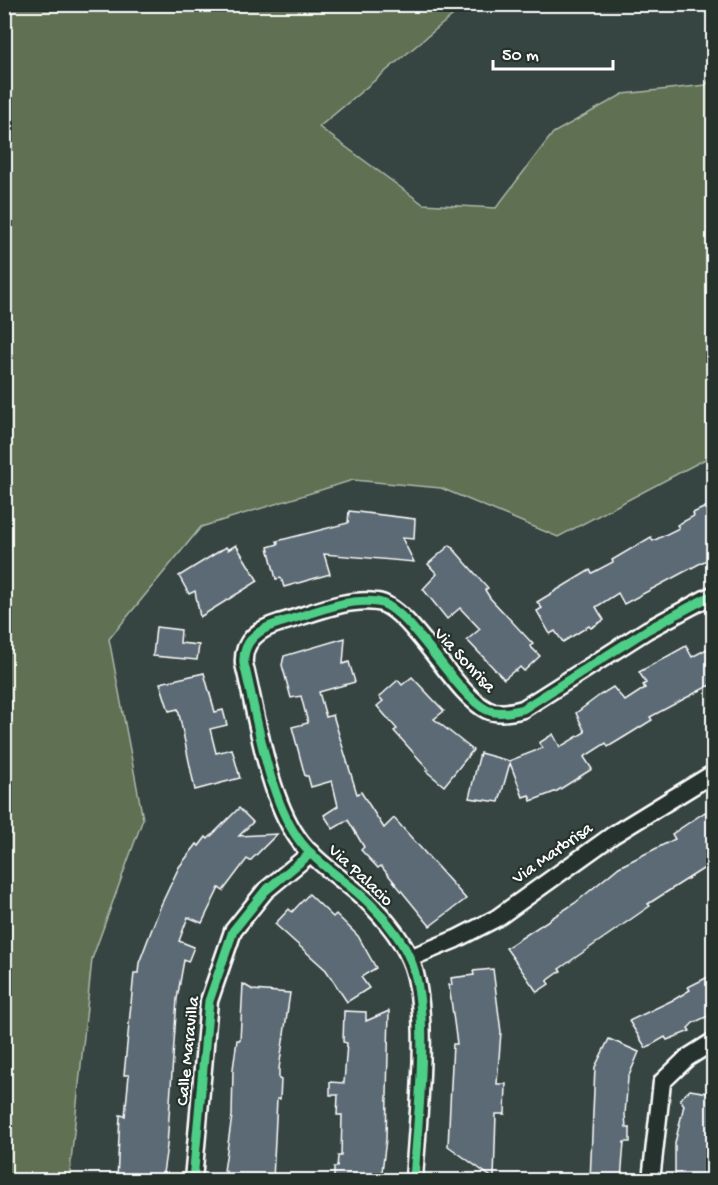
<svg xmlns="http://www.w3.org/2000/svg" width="718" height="1185" font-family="'Gochi Hand',sans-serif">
	<rect width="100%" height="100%" fill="#364442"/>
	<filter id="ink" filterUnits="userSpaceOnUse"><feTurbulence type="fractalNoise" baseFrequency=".0167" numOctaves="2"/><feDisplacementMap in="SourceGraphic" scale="12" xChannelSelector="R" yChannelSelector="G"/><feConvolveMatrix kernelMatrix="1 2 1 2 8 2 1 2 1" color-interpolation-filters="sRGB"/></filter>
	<g filter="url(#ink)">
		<path fill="#5e7053" stroke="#aeb8a9" stroke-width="1.5" d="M 5,4 L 465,5 L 319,127 L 423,204 L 496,208 L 553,133 L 623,94 L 706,85 L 713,73 L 713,455 L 558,537 L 441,488 L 353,480 L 201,527 L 109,639 L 143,819 L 92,959 L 69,1180 L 5,1180 Z"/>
		<g fill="#5b6b74" stroke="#fff" stroke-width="1.5">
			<path d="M 714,503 L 714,556 L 624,604 L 618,593 L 596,607 L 604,620 L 591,628 L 589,626 L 563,642 L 555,631 L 550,634 L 537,611 L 542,608 L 537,602 L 590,570 L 592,573 L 613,562 L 612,560 L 651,537 L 653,541 L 679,528 L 677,525 L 694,516 L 693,513 Z"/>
			<path d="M 349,511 L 415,519 L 414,539 L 402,538 L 414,562 L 324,554 L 330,574 L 284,587 L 281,578 L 276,579 L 268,547 L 278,544 L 277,541 L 348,523 Z"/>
			<path d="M 236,545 L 258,581 L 200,617 L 195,591 L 189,594 L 179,576 L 226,547 L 228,550 Z"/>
			<path d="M 450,545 L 488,588 L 485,590 L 490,598 L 533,644 L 530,646 L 540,656 L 524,671 L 520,667 L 516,671 L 515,670 L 504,679 L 467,640 L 480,629 L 460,608 L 447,619 L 423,589 L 437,574 L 428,564 Z"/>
			<path d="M 156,627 L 181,630 L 180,643 L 199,645 L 197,660 L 153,656 Z"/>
			<path d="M 345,638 L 343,664 L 349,662 L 355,682 L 319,692 L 326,717 L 333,715 L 357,794 L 361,792 L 384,828 L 394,818 L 466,899 L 430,926 L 381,866 L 378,868 L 361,850 L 364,847 L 348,820 L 333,829 L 324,815 L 338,806 L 332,781 L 311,787 L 308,776 L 305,776 L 292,727 L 308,723 L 301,696 L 291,698 L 282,665 L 284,656 Z"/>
			<path d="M 714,645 L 714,683 L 650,717 L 652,720 L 626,736 L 608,747 L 606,743 L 584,757 L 592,769 L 557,791 L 531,801 L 529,795 L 523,797 L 510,763 L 499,802 L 469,798 L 480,753 L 509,761 L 543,748 L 539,743 L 553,734 L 560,747 L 585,732 L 576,713 L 600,695 L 613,687 L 625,701 L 645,688 L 643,685 L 646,683 L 639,672 L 686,646 L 692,657 Z"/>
			<path d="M 204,673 L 215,712 L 223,710 L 227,725 L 210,729 L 216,753 L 232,749 L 240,778 L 195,790 L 178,709 L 169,711 L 160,683 Z"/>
			<path d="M 412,677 L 444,711 L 434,719 L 473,750 L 444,786 L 426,771 L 428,769 L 394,731 L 397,729 L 377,706 L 383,701 L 379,697 L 398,680 L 402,685 Z"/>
			<path d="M 239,808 L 253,822 L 239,836 L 277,834 L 250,861 L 247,859 L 223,891 L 219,888 L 202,923 L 188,917 L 179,941 L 194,947 L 188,962 L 184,960 L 177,999 L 167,1146 L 162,1180 L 117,1180 L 120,1115 L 125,1116 L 129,1075 L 124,1075 L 134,973 L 138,973 L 139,963 L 161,905 L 179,867 L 197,844 L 199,846 L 206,837 L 208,839 Z"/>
			<path d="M 705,812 L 714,826 L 714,862 L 648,904 L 650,906 L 559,969 L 561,971 L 547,981 L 549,984 L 537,992 L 506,948 L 575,903 L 619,867 L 675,839 L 672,834 Z"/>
			<path d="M 309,894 L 333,917 L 336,914 L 358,936 L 376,968 L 361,977 L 369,988 L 347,1002 L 326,970 L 275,924 L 289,909 L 292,912 Z"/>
			<path d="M 493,969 L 501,1032 L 497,1084 L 506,1084 L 505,1114 L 496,1114 L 494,1179 L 448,1146 L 453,1044 L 457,1044 L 449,985 L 452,985 L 451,978 L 474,975 L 473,971 Z"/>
			<path d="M 714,974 L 714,1013 L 693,1023 L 688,1028 L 690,1031 L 667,1040 L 665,1037 L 646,1048 L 629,1021 L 675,999 L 690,990 L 688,987 Z"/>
			<path d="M 243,984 L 253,990 L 290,993 L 279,1069 L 279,1079 L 281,1080 L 280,1099 L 277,1099 L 273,1180 L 225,1180 L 226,1171 L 224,1171 L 232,1116 L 233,1069 L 237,1040 L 240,1040 Z"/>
			<path d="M 344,1011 L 366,1012 L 366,1021 L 389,1011 L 386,1139 L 381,1180 L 334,1180 L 334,1167 L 337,1167 L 338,1156 L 341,1156 L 342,1115 L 337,1115 L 338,1095 L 330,1095 L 330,1082 L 344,1083 L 347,1043 L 343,1042 Z"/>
			<path d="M 609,1039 L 639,1052 L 628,1078 L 625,1114 L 626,1128 L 630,1128 L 630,1142 L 624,1142 L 621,1180 L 590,1180 L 595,1067 Z"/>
			<path d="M 690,1090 L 714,1094 L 707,1180 L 675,1180 L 675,1143 L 684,1105 L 680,1099 Z"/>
		</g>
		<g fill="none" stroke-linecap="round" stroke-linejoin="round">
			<g stroke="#fff" stroke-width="21">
				<g id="street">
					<path d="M 410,958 L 456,939 L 497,918 L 613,835 L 714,773"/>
					<path d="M 193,1180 L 209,1001 L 233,931 L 265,891 L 311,853"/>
					<path d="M 414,1180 C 417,1124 432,1008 410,959 C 400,935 377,909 357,892 C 337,875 312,859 297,837 C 267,794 257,715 244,664 C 242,641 259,629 279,623 C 309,615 346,597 377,602 C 410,606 454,694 487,710 C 498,715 512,712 523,709 L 647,630 L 714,594"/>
					<path d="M 651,1180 L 662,1082 L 687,1058 L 714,1041"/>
				</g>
			</g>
			<use href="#street" stroke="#26332d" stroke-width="16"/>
			<g stroke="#26332d" stroke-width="13">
				<g id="cycleway">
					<path d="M 193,1180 L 209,1001 L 233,931 L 265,891 L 311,853"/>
					<path d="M 414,1180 C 417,1124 432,1008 410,959 C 400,935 377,909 357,892 C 337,875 312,859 297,837 C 267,794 257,715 244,664 C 242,641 259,629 279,623 C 309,615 346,597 377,602 C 410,606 454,694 487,710 C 498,715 512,712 523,709 L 647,630 L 714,594"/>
				</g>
			</g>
			<use href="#cycleway" stroke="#4dcf88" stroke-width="9"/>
		</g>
	</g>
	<g text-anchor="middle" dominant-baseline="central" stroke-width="4.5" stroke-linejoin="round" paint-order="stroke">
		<g font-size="18" fill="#fff" stroke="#26332d">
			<text transform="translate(464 661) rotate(47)">Via Sonrisa</text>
			<text transform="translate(553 854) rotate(-35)">Via Marbrisa</text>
			<text transform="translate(360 876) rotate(43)">Via Palacio</text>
			<text transform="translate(189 1051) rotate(-84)">Calle Maravilla</text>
		</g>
	</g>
	<rect width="718" height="1185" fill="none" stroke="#26332d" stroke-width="24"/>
	<rect x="12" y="12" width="694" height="1161" fill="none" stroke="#fff" stroke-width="2" filter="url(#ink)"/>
	<path d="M493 60v9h120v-9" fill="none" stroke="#ffffff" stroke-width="3"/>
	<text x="502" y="60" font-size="18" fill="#ffffff" stroke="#26332d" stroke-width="4.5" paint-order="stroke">50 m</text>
</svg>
